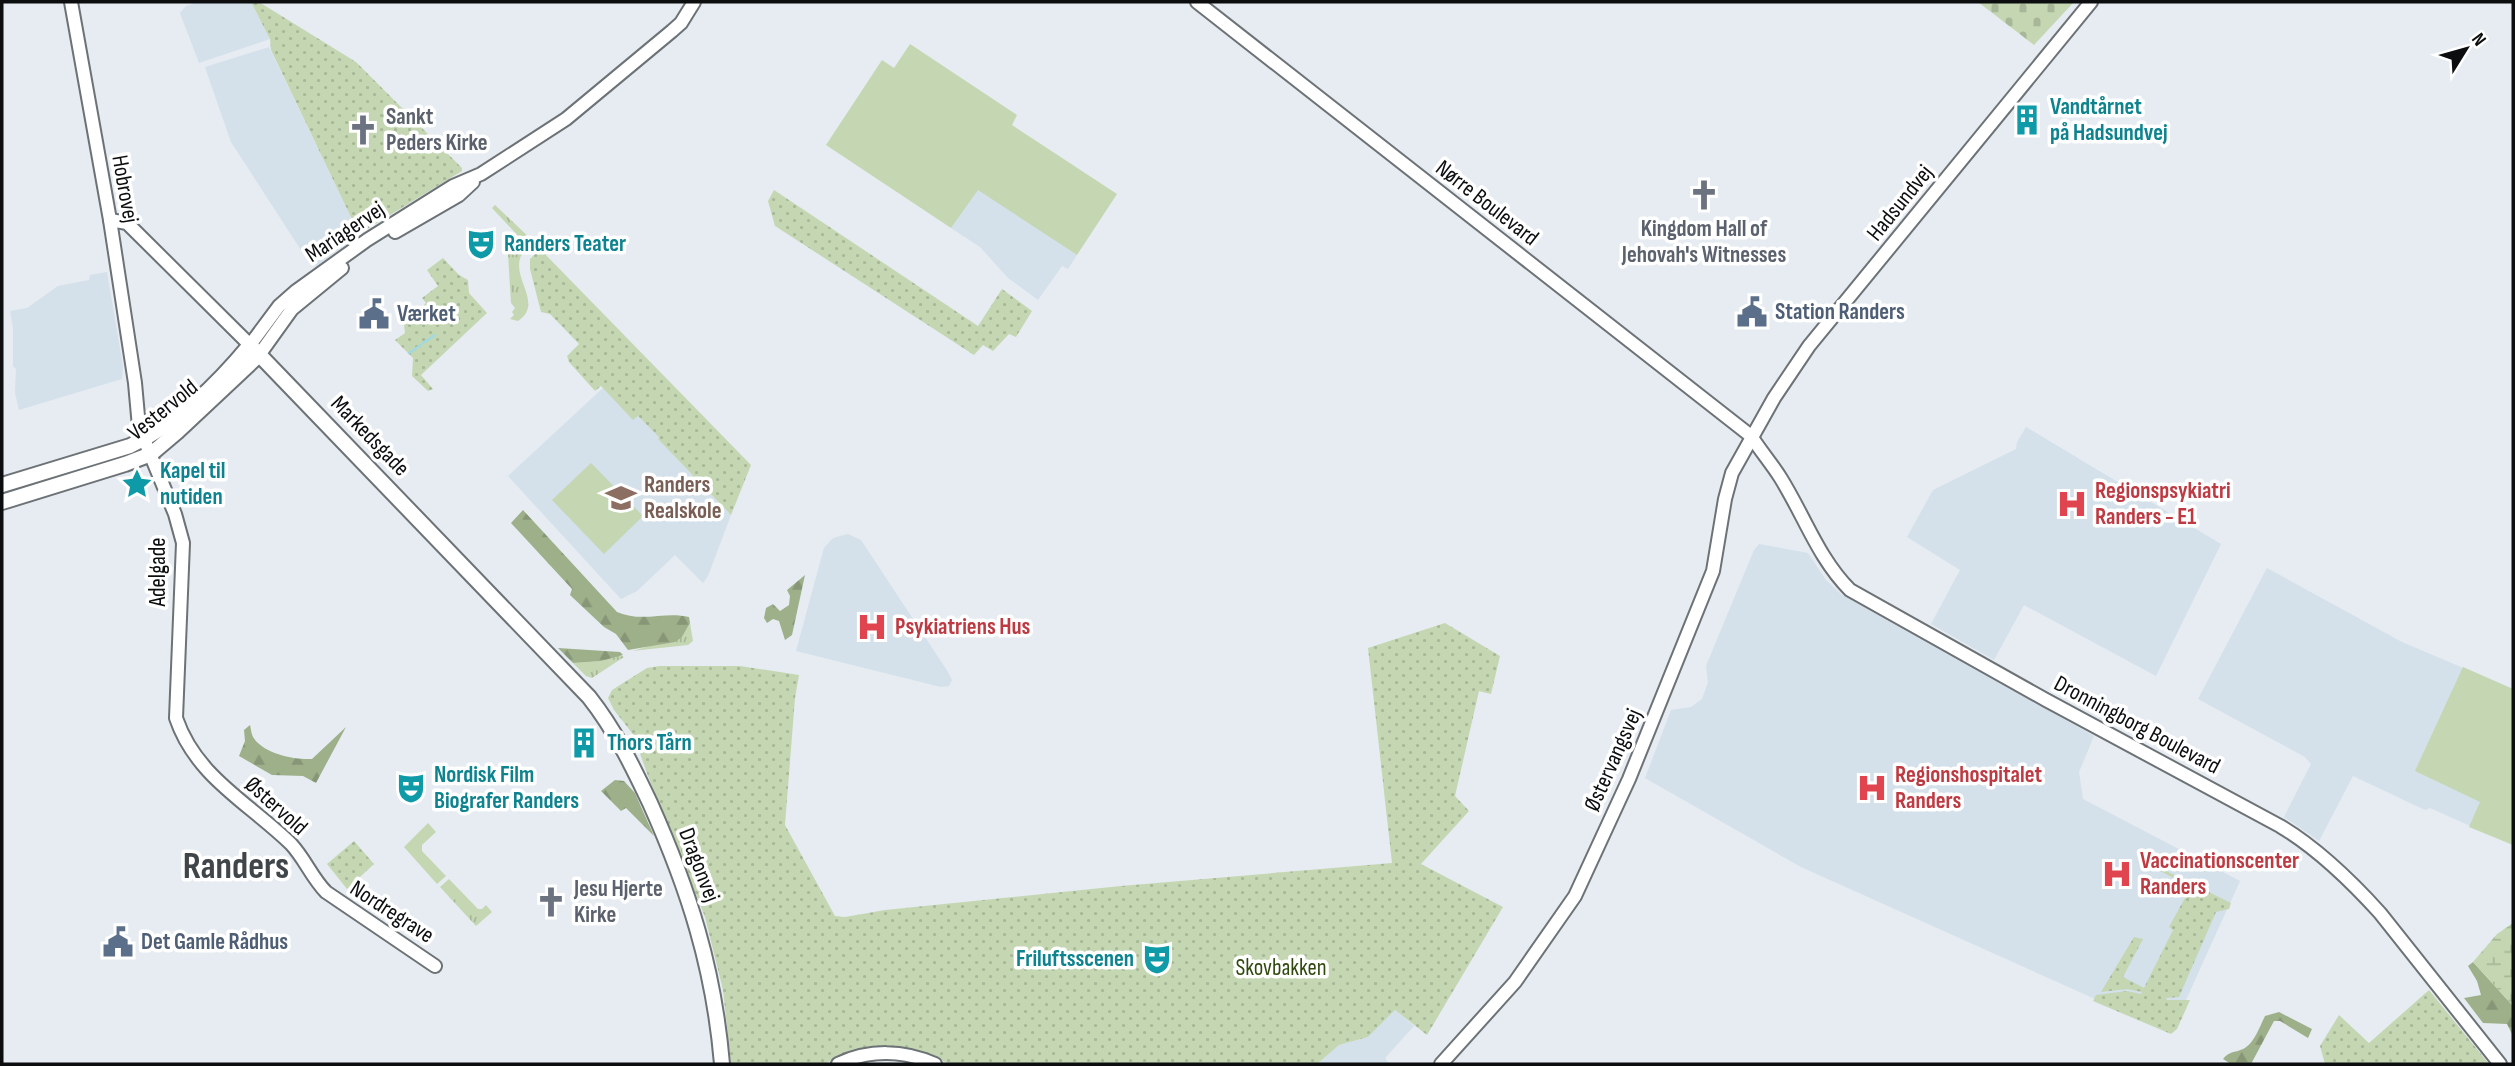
<svg xmlns="http://www.w3.org/2000/svg" width="2515" height="1066" font-family="'Sofia Sans Condensed',sans-serif">
	<defs>
		<pattern id="grass-tufts" width="24" height="20" patternUnits="userSpaceOnUse" patternTransform="scale(1.75)"><rect width="24" height="20" fill="#c4d7b2"/><path d="M3 7l-1-3M5 7V3M7 7l1-3M15 17l-1-3M17 17v-4M19 17l1-3" fill="none" stroke="#a7b798"/></pattern>
		<pattern id="forest-firs" width="22" height="20" patternUnits="userSpaceOnUse" patternTransform="scale(1.75)"><rect width="22" height="20" fill="#9db08a"/><path d="M5 1l3.5 6h-7zM16 11l3.5 6h-7z" fill="#869676"/></pattern>
		<pattern id="wetland-marsh" width="20" height="14" patternUnits="userSpaceOnUse" patternTransform="scale(1.75)"><rect width="20" height="14" fill="#c4d7b2"/><path d="M1 5h8M5 5V1M11 12h8M15 12V8" fill="none" stroke="#a7b798"/></pattern>
		<pattern id="cemetery-stones" width="16" height="16" patternUnits="userSpaceOnUse" patternTransform="scale(1.75)"><rect width="16" height="16" fill="#c4d7b2"/><path d="M2 7V4a2 2 0 0 1 4 0v3zM10 15v-3a2 2 0 0 1 4 0v3z" fill="#a7b798"/></pattern>
		<pattern id="park-dots" width="8" height="8" patternUnits="userSpaceOnUse" patternTransform="scale(1.75)"><rect width="8" height="8" fill="#c4d7b2"/><path d="M2 2h.1M6 6h.1" fill="none" stroke="#a7b798" stroke-width="1.8" stroke-linecap="round"/></pattern>
	</defs>
	<rect width="100%" height="100%" fill="#e6ecf1"/>
	<g fill="#d4e0ea">
		<path d="M 198,2 L 251,2 L 270,39 L 199,63 L 180,13 L 186,6 Z"/>
		<path d="M 269,47 L 359,234 L 317,266 L 310,264 L 231,142 L 205,67 Z"/>
		<path d="M 978,189 L 1077,255 L 1068,269 L 1062,266 L 1038,300 L 1008,278 L 980,247 L 951,228 Z"/>
		<path d="M 107,272 L 123,366 L 122,379 L 19,410 L 15,393 L 16,369 L 13,366 L 13,328 L 10,311 L 27,308 L 58,286 L 89,280 L 90,275 Z"/>
		<path d="M 603,388 L 633,419 L 638,416 L 646,424 L 660,437 L 658,439 L 731,515 L 708,576 L 703,583 L 675,555 L 637,591 L 621,599 L 508,476 Z"/>
		<path d="M 2026,427 L 2221,544 L 2156,676 L 2024,605 L 1994,660 L 1931,624 L 1960,570 L 1907,537 L 1933,490 L 2016,449 L 2017,442 Z"/>
		<path d="M 848,534 L 861,540 L 948,672 L 952,680 L 949,686 L 941,687 L 796,651 L 824,548 L 833,538 Z"/>
		<path d="M 1759,544 L 1808,553 L 1826,580 L 1842,595 L 2094,736 L 2079,772 L 2083,799 L 2240,881 L 2171,1033 L 1801,867 L 1645,778 L 1671,710 L 1691,707 L 1702,699 L 1708,682 L 1706,666 L 1754,550 Z"/>
		<path d="M 2267,568 L 2402,642 L 2513,689 L 2513,845 L 2430,808 L 2425,810 L 2353,776 L 2319,841 L 2284,817 L 2311,764 L 2305,757 L 2198,699 Z"/>
		<path d="M 1395,1010 L 1414,1026 L 1385,1058 L 1389,1064 L 1317,1064 L 1339,1045 L 1368,1037 Z"/>
	</g>
	<g fill="url(#grass-tufts)">
		<path d="M 495,205 L 534,242 C 530,246 525,250 522,254 C 509,277 545,303 518,321 L 510,319 L 514,315 L 512,312 L 515,308 L 511,303 L 508,254 L 522,240 L 492,208 Z"/>
		<path d="M 690,623 L 693,641 L 688,645 L 632,651 L 682,637 Z"/>
		<path d="M 619,655 L 624,657 L 592,678 L 586,676 L 573,663 L 601,661 Z"/>
		<path d="M 428,823 L 436,832 L 422,845 L 422,851 L 446,876 L 437,884 L 404,847 Z"/>
		<path d="M 449,879 L 478,909 L 482,909 L 486,905 L 492,912 L 476,926 L 440,887 Z"/>
	</g>
	<g fill="url(#forest-firs)">
		<path d="M 523,510 L 617,612 C 642,623 665,611 689,617 L 690,623 L 682,637 L 675,642 L 628,650 L 616,634 L 604,627 L 570,595 L 572,589 L 511,523 Z"/>
		<path d="M 805,575 L 792,635 L 785,640 L 779,621 L 773,619 L 767,623 L 764,618 L 766,608 L 773,604 L 780,611 L 789,605 L 790,596 L 787,590 Z"/>
		<path d="M 558,648 L 620,652 L 623,655 L 601,661 L 573,663 Z"/>
		<path d="M 250,725 C 251,729 251,733 253,737 C 263,754 295,760 312,759 L 346,727 L 316,783 L 303,776 L 272,775 L 239,756 L 245,741 L 244,730 Z"/>
		<path d="M 615,780 L 624,781 L 635,793 L 654,836 L 626,808 L 621,811 L 601,791 Z"/>
		<path d="M 2473,962 L 2513,1006 L 2513,1036 L 2507,1024 L 2483,1023 L 2464,998 L 2481,995 L 2477,981 L 2468,966 Z"/>
		<path d="M 2279,1012 L 2312,1029 L 2308,1038 L 2280,1021 L 2274,1021 L 2251,1064 L 2231,1064 L 2223,1059 C 2229,1051 2234,1053 2243,1049 C 2254,1044 2260,1026 2265,1016 Z"/>
	</g>
	<path fill="url(#wetland-marsh)" d="M 2513,923 L 2513,1006 L 2473,962 L 2497,934 Z"/>
	<path fill="url(#cemetery-stones)" d="M 1978,2 L 2074,2 L 2034,45 Z"/>
	<g fill="url(#park-dots)">
		<path d="M 251,2 L 259,2 L 356,62 L 462,168 L 462,171 L 359,234 L 271,50 L 270,39 Z"/>
		<path d="M 774,190 L 978,326 L 1002,289 L 1032,311 L 1016,337 L 1009,334 L 993,351 L 983,345 L 974,355 L 775,226 L 768,201 Z"/>
		<path d="M 540,249 L 751,465 L 731,515 L 658,439 L 659,437 L 638,416 L 633,420 L 601,386 L 595,391 L 569,362 L 567,356 L 579,344 L 550,314 L 541,312 L 530,269 L 530,259 Z"/>
		<path d="M 443,258 L 459,275 L 468,280 L 469,293 L 487,313 L 421,375 L 433,389 L 428,391 L 412,376 L 413,358 L 395,340 L 405,333 L 404,325 L 426,303 L 422,298 L 438,286 L 427,270 Z"/>
		<path d="M 1445,623 L 1500,656 L 1491,694 L 1479,691 L 1455,796 L 1469,811 L 1421,864 L 1503,907 L 1427,1035 L 1395,1010 L 1368,1037 L 1339,1045 L 1317,1064 L 950,1064 L 913,1049 L 885,1045 L 842,1055 L 824,1064 L 731,1064 L 723,990 L 705,917 L 648,776 L 638,748 L 639,742 L 614,710 L 608,698 L 612,690 L 647,668 L 660,666 L 740,666 L 799,675 L 795,698 L 785,825 L 835,916 L 845,917 L 885,910 L 1121,886 L 1392,863 L 1368,648 Z"/>
		<path d="M 354,841 L 374,864 L 347,889 L 327,864 Z"/>
		<path d="M 2142,859 L 2231,903 L 2229,909 L 2216,912 L 2179,997 L 2166,998 L 2167,1000 L 2190,1000 L 2177,1029 L 2171,1034 L 2093,1001 L 2096,995 L 2127,991 L 2141,994 L 2142,992 L 2127,989 L 2101,992 L 2134,937 L 2143,939 L 2123,977 L 2144,988 L 2173,930 L 2169,927 L 2191,887 L 2141,861 Z"/>
		<path d="M 2429,990 L 2489,1064 L 2325,1064 L 2320,1046 L 2339,1015 L 2369,1043 Z"/>
	</g>
	<g fill="#c4d7b2">
		<path d="M 910,44 L 1017,115 L 1012,125 L 1117,194 L 1077,255 L 978,190 L 951,228 L 826,145 L 882,60 L 894,68 Z"/>
		<path d="M 591,463 L 643,516 L 604,554 L 552,500 Z"/>
		<path d="M 2463,667 L 2513,689 L 2513,845 L 2469,827 L 2480,802 L 2415,771 Z"/>
	</g>
	<g fill="none" stroke-linecap="round" stroke-linejoin="round">
		<g stroke="#a2d9e1" stroke-width="2.5">
			<path d="M 423,343 L 435,335"/>
			<path d="M 409,353 L 421,345"/>
		</g>
		<g stroke="#6c7276" stroke-width="16">
			<g id="tertiary">
				<path d="M 71,2 L 110,220 L 135,383 L 139,427 L 175,514 L 183,543 L 176,718 C 196,777 249,803 291,844 C 305,859 312,878 326,892 L 435,966"/>
				<path d="M 1197,2 L 1751,436 C 1760,450 1771,463 1780,477 C 1804,515 1818,558 1850,590 L 2046,700 L 2280,826 C 2317,848 2351,881 2380,913 L 2500,1064"/>
				<path d="M 110,220 L 127,223 L 250,345 L 279,306 L 296,291 L 367,240 L 453,186 L 481,174 L 566,119 L 672,31 L 681,23 L 694,2"/>
				<path d="M 395,232 L 459,195 L 473,182"/>
				<path d="M 259,355 L 292,309 L 342,268"/>
				<path d="M 838,1064 C 869,1049 904,1050 935,1064"/>
				<path d="M 1441,1064 L 1515,982 L 1575,896 L 1629,779 L 1713,571 L 1725,499 L 1732,473 L 1774,398 L 1809,346 L 2091,2"/>
			</g>
		</g>
		<g stroke="#6c7276" stroke-width="18">
			<g id="secondary">
				<path d="M 2,485 L 130,446 C 178,423 216,386 250,345 L 589,697 C 615,730 632,765 650,803 C 689,890 714,969 722,1064"/>
				<path d="M 2,502 L 125,464 L 151,454 L 177,432 L 259,355"/>
			</g>
		</g>
		<use href="#tertiary" stroke="#fff" stroke-width="12"/>
		<use href="#secondary" stroke="#fff" stroke-width="14"/>
	</g>
	<defs>
		<g id="building-bare" transform="scale(2.415)"><path d="M-4-6H4V6H1V3H-1V6H-4ZM-2.5-4.3h1.7v1.8h-1.7ZM.8-4.3h1.7v1.8H.8ZM-2.5-1h1.7V.8h-1.7ZM.8-1h1.7V.8H.8Z" fill="#0f9aa8" stroke="#fff" stroke-width="2.5" paint-order="stroke"/></g>
		<g id="church-bare" transform="scale(2.415)"><path d="M-1.2-6h2.4v3.5h3.3v2.4h-3.3V6h-2.4V-.1h-3.3v-2.4h3.3Z" fill="#6b7280" stroke="#fff" stroke-width="2.5" paint-order="stroke"/></g>
		<g id="theatre-bare" transform="scale(2.415)"><path d="M-5-5.5Q0-4 5-5.5V0Q5 5 0 6Q-5 5-5 0ZM-3.3-2.5H-1v1.5H-3.3ZM1-2.5H3.3v1.5H1ZM-2.8 1Q0 5.5 2.8 1Z" fill="#0f9aa8" stroke="#fff" stroke-width="2.5" paint-order="stroke"/></g>
		<g id="civic-bare" transform="scale(2.415)"><path d="M-.6-6.5H3V-4.5H.6V-3L4-1V1h2V6H-6V1h2V-1L-.6-3ZM-1.2 2.5V6h2.4V2.5Z" fill="#5c6f8a" stroke="#fff" stroke-width="2.5" paint-order="stroke"/></g>
		<g id="sight-bare" transform="scale(2.415)"><path d="M0-6L1.8-2.2L6-1.7L2.9 1.2L3.7 5.4L0 3.3L-3.7 5.4L-2.9 1.2L-6-1.7L-1.8-2.2Z" fill="#0f9aa8" stroke="#fff" stroke-width="2.5" paint-order="stroke"/></g>
		<g id="school-bare" transform="scale(2.415)"><path d="M0-5L7-2L0 1L-7-2ZM-4 1L0 2.5L4 1V4Q0 6-4 4Z" fill="#8d6e63" stroke="#fff" stroke-width="2.5" paint-order="stroke"/></g>
		<g id="hospital-bare" transform="scale(2.415)"><path d="M-5-5h3v3.5h4V-5h3V5h-3V1.5h-4V5h-3Z" fill="#e0444e" stroke="#fff" stroke-width="2.5" paint-order="stroke"/></g>
	</defs>
	<g fill-rule="evenodd">
		<use href="#building-bare" x="2027" y="120"/>
		<use href="#church-bare" x="363" y="130"/>
		<use href="#church-bare" x="1704" y="195"/>
		<use href="#theatre-bare" x="481" y="244"/>
		<use href="#civic-bare" x="1752" y="312"/>
		<use href="#civic-bare" x="374" y="314"/>
		<use href="#sight-bare" x="137" y="484"/>
		<use href="#school-bare" x="621" y="498"/>
		<use href="#hospital-bare" x="2072" y="504"/>
		<use href="#hospital-bare" x="872" y="627"/>
		<use href="#building-bare" x="584" y="743"/>
		<use href="#theatre-bare" x="411" y="788"/>
		<use href="#hospital-bare" x="1872" y="788"/>
		<use href="#hospital-bare" x="2117" y="874"/>
		<use href="#church-bare" x="551" y="902"/>
		<use href="#civic-bare" x="118" y="942"/>
		<use href="#theatre-bare" x="1157" y="959"/>
	</g>
	<g text-anchor="middle" dominant-baseline="central" stroke-width="7" stroke-linejoin="round" paint-order="stroke">
		<g font-size="23" font-weight="bold" fill="#0d838f" stroke="#fff" text-anchor="start">
			<text x="2050" y="107">Vandtårnet<tspan x="2050" dy="26">på Hadsundvej</tspan></text>
			<text x="504" y="244">Randers Teater</text>
			<text x="160" y="471">Kapel til<tspan x="160" dy="26">nutiden</tspan></text>
			<text x="607" y="743">Thors Tårn</text>
			<text x="434" y="775">Nordisk Film<tspan x="434" dy="26">Biografer Randers</tspan></text>
			<text x="1134" y="959" text-anchor="end">Friluftsscenen</text>
		</g>
		<g font-size="23" font-weight="bold" fill="#5b616d" stroke="#fff" text-anchor="start">
			<text x="386" y="117">Sankt<tspan x="386" dy="26">Peders Kirke</tspan></text>
			<text x="1704" y="229" text-anchor="middle">Kingdom Hall of<tspan x="1704" dy="26">Jehovah's Witnesses</tspan></text>
			<text x="574" y="889">Jesu Hjerte<tspan x="574" dy="26">Kirke</tspan></text>
		</g>
		<g font-size="23" fill="#0b0d0e" stroke="#fff">
			<text transform="translate(125 189) rotate(80)">Hobrovej</text>
			<text transform="translate(1487 203) rotate(38)">Nørre Boulevard</text>
			<text transform="translate(1900 203) rotate(-51)">Hadsundvej</text>
			<text transform="translate(345 232) rotate(-34)">Mariagervej</text>
			<text transform="translate(163 410) rotate(-39)">Vestervold</text>
			<text transform="translate(370 436) rotate(46)">Markedsgade</text>
			<text transform="translate(158 572) rotate(-90)">Adelgade</text>
			<text transform="translate(2137 725) rotate(28)">Dronningborg Boulevard</text>
			<text transform="translate(1613 760) rotate(-66)">Østervangsvej</text>
			<text transform="translate(276 806) rotate(42)">Østervold</text>
			<text transform="translate(699 865) rotate(69)">Dragonvej</text>
			<text transform="translate(392 912) rotate(33)">Nordregrave</text>
		</g>
		<g font-size="23" font-weight="bold" fill="#4e5e75" stroke="#fff" text-anchor="start">
			<text x="1775" y="312">Station Randers</text>
			<text x="397" y="314">Værket</text>
			<text x="141" y="942">Det Gamle Rådhus</text>
		</g>
		<g font-size="23" font-weight="bold" fill="#785e54" stroke="#fff" text-anchor="start">
			<text x="644" y="485">Randers<tspan x="644" dy="26">Realskole</tspan></text>
		</g>
		<g font-size="23" font-weight="bold" fill="#be3a42" stroke="#fff" text-anchor="start">
			<text x="2095" y="491">Regionspsykiatri<tspan x="2095" dy="26">Randers - E1</tspan></text>
			<text x="895" y="627">Psykiatriens Hus</text>
			<text x="1895" y="775">Regionshospitalet<tspan x="1895" dy="26">Randers</tspan></text>
			<text x="2140" y="861">Vaccinationscenter<tspan x="2140" dy="26">Randers</tspan></text>
		</g>
		<g font-size="23" fill="#31490f" stroke="#fff">
			<text x="1281" y="968">Skovbakken</text>
		</g>
		<g font-size="37" font-weight="bold" fill="#404549" stroke="#fff">
			<text x="236" y="867">Randers</text>
		</g>
	</g>
	<rect width="2515" height="1066" fill="none" stroke="#0b0d0e" stroke-width="7"/>
	<g transform="translate(2466 49) rotate(53)" stroke="#ffffff" stroke-width="5" paint-order="stroke">
	<path d="M0-5L12 26L0 18L-12 26Z" fill="#0b0d0e"/>
	<text y="-10" font-size="19" font-weight="bold" text-anchor="middle" fill="#0b0d0e">N</text>
	</g>
</svg>
